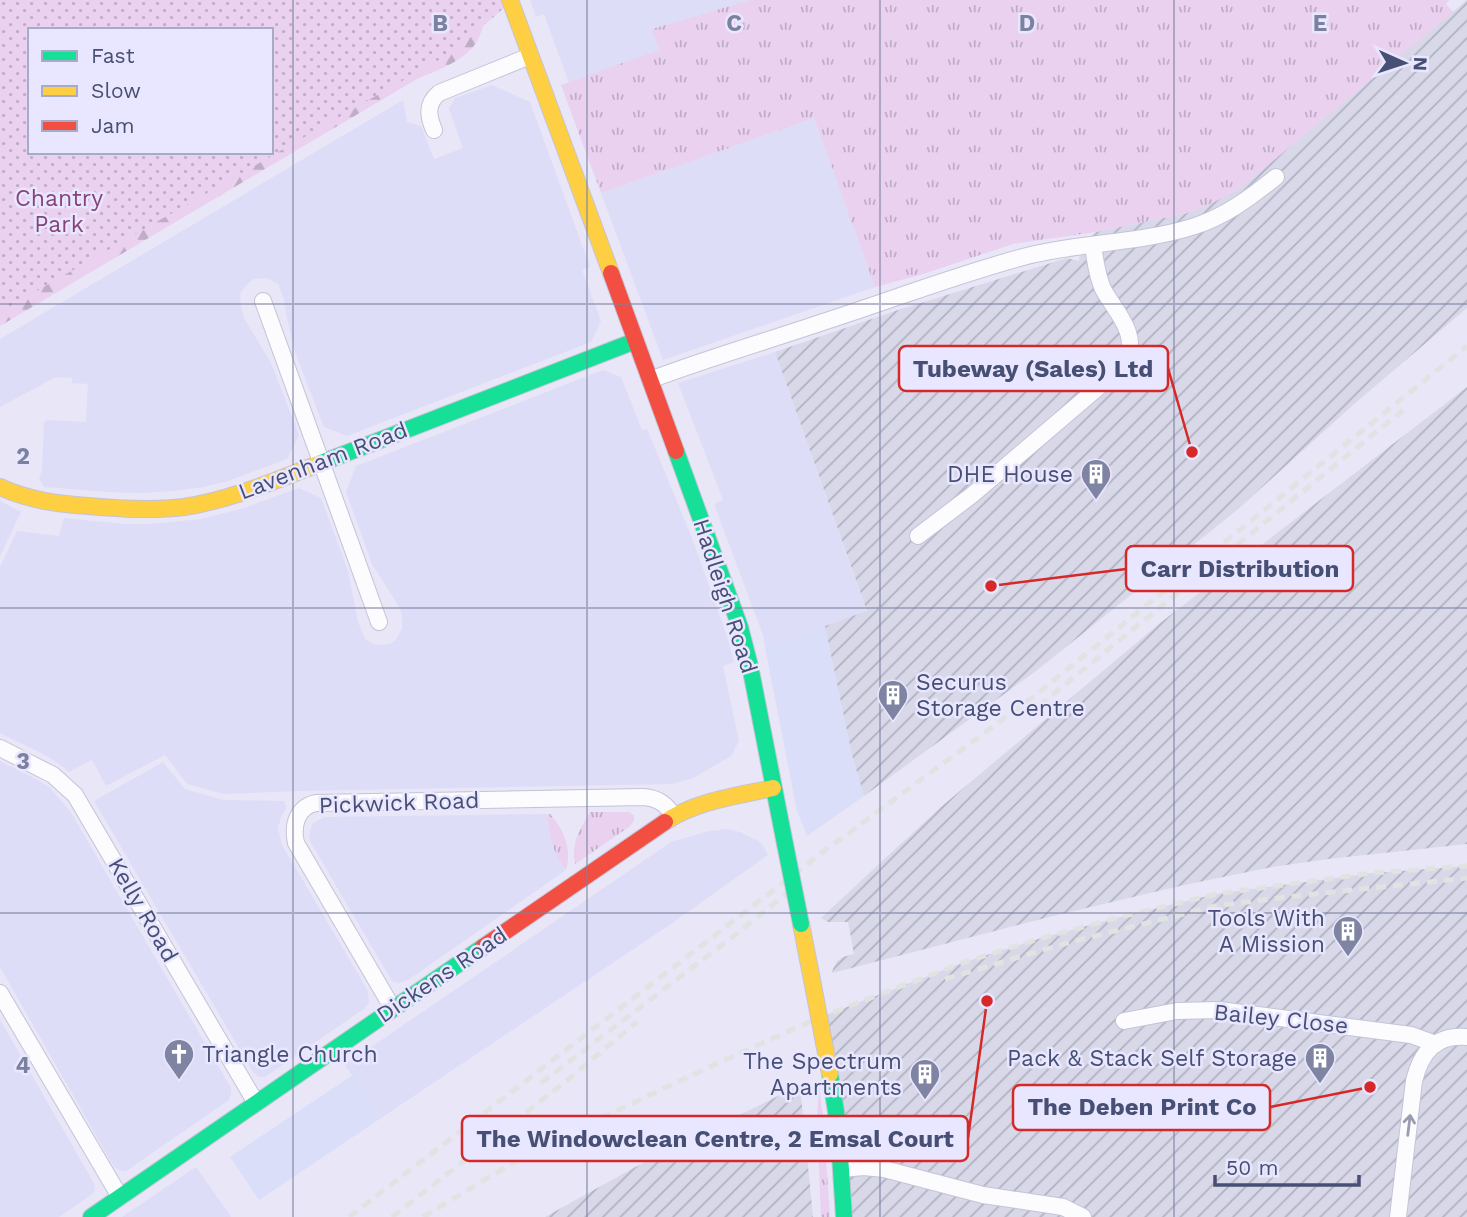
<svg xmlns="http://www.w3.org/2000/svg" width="1467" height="1217" font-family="'Work Sans',sans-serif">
	<defs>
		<pattern id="industrial-furrows" width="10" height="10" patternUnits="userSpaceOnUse" patternTransform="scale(1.75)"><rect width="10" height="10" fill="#d8d8e9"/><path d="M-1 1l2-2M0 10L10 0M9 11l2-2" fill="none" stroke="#b1b2c1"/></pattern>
		<pattern id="grass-tufts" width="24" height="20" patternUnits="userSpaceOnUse" patternTransform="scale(1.75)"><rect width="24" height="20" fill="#e9d1ef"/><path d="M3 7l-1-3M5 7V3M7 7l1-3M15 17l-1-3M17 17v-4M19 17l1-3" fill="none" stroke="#bfacc6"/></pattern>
		<pattern id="forest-firs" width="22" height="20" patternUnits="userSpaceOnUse" patternTransform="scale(1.75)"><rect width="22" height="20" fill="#e9d1ef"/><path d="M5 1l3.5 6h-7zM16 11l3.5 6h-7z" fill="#bfacc6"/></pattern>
		<pattern id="park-dots" width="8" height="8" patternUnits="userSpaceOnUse" patternTransform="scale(1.75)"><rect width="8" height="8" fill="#e9d1ef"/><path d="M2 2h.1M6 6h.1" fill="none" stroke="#bfacc6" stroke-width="1.8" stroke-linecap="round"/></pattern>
	</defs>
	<rect width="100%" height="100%" fill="#e8e6f7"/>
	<g fill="#deddf8">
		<path d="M 530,0 L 750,0 L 653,29 L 659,50 L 569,83 L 544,14 L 536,17 Z"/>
		<path d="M 492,85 L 530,102 L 590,267 L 582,270 L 601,321 L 591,342 L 347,436 L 324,427 L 295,352 L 287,319 L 284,299 L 278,284 L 266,278 L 254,279 L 248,283 L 241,292 L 240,297 L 241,306 L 244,318 L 271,363 L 299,435 L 287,459 L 228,481 L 203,487 L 174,491 L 142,493 L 108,492 L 44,487 L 39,478 L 42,471 L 44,422 L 47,420 L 86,422 L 88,384 L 72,383 L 72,378 L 56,377 L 0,407 L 0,339 L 403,100 L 407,122 L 421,126 L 434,159 L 463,148 L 449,109 L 455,98 Z"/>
		<path d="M 814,118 L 875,287 L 663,360 L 601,193 Z"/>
		<path d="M 775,352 L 867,612 L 765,647 L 763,635 L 714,504 L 723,500 L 678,383 Z"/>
		<path d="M 603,370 L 621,377 L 642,430 L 647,429 L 692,538 L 726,633 L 734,662 L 723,666 L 739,741 L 731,756 L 693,778 L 672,784 L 301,791 L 224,794 L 187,784 L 165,755 L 106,786 L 92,760 L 69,772 L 58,763 L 41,753 L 0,733 L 0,567 L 17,531 L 59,536 L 64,518 L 124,524 L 149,524 L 201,519 L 244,508 L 299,488 L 321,498 L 348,571 L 358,622 L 365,639 L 375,645 L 390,644 L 396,640 L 402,628 L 402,615 L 398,605 L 372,564 L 346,492 L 356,466 Z"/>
		<path d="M 0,501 L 21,512 L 0,556 Z"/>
		<path d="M 0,761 L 28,775 L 49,787 L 70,811 L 231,1088 L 231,1094 L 229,1100 L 126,1171 L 122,1171 L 114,1167 L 0,967 Z"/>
		<path d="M 163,762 L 185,789 L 224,800 L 284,801 L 286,808 L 281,817 L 278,828 L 282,845 L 368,991 L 369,1002 L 365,1008 L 265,1077 L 258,1077 L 253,1072 L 94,801 Z"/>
		<path d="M 548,814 L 549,830 L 552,845 L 566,870 L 408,980 L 398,983 L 392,981 L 389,976 L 311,843 L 309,836 L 312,824 L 324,817 Z"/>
		<path d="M 727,829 L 740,832 L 759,841 L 765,849 L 768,855 L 671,924 L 381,1118 L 345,1065 L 671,842 L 705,832 Z"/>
		<path d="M 0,1020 L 95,1185 L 94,1192 L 91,1195 L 59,1217 L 0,1217 Z"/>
		<path d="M 196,1167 L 231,1217 L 122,1217 Z"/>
	</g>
	<g fill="#dadef8">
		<path d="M 825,626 L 852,755 L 864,796 L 807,836 L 797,811 L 765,647 Z"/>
		<path d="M 353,1075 L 381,1118 L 259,1200 L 230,1157 Z"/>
	</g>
	<g fill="url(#industrial-furrows)">
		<path d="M 1467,0 L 1467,308 L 1353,405 L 1237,510 L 1036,671 L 864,796 L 852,755 L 825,626 L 867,611 L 775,352 L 895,311 L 1067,258 L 1079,261 L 1080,251 L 1086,240 L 1096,232 L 1187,213 L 1212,203 L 1241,187 Z"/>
		<path d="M 1467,387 L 1467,844 L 1328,859 L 1272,867 L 1184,885 L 1057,915 L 832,973 L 833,969 L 837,961 L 843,957 L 854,954 L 848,922 L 828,922 L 821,918 L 879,864 L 942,806 L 1160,623 Z"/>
		<path d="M 1467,866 L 1467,1217 L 844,1217 L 818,1018 L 962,963 L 1038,939 L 1124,916 L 1216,894 L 1373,873 Z"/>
		<path d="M 800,1085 L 813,1217 L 545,1217 L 639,1165 Z"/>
	</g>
	<g fill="url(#grass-tufts)">
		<path d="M 750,0 L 1449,0 L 1446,4 L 1453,12 L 1241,187 L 1212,203 L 1187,213 L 1096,232 L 1013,244 L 923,274 L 875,287 L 814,118 L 601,193 L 561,85 L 659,50 L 652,29 Z"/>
		<path d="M 590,812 L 629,812 L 634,816 L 634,821 L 629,827 L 575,864 C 571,843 580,829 590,812 Z"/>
		<path d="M 548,814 L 550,814 C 564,830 572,849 566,870 C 553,852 548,836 548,814 Z"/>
		<path d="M 819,1085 L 823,1119 L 830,1217 L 821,1217 L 817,1118 Z"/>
	</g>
	<path fill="url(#forest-firs)" d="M 487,16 C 483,25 481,35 476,43 C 463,62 437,70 417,79 L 0,326 L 0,250 L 271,152 Z"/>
	<path fill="url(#park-dots)" fill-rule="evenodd" d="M 0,0 L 510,0 L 511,2 L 454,51 L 0,312 ZM 30,30 L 271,30 L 271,152 L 30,152 Z"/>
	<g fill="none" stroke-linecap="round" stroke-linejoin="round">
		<g stroke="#c3c4d6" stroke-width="18">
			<g id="street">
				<path d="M 434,130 C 428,116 426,104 439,93 L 530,56"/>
				<path d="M 263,301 L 379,622"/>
				<path d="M 650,380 C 708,358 767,341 826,321 C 891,300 956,275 1023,257 C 1079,242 1139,244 1195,226 C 1226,216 1251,197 1276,177"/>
				<path d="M 918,536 L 972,495 L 1107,380 C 1114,374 1122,368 1126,360 C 1140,334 1114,310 1103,289 C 1097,275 1095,260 1093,245"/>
				<path d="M 0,748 L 53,775 L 75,795 L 256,1103"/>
				<path d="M 0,993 L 120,1197"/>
				<path d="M 393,1009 L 296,843 C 292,825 297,807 316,803 L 643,797 C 658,798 666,804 674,816"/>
				<path d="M 1124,1021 L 1177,1011 L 1219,1010 L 1411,1035 L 1436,1044"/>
				<path d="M 841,1169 L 864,1167 L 884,1169 L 983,1195 L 1063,1207 L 1083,1217"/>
				<path d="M 1398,1217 L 1414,1081 C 1421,1052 1436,1034 1467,1037"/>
			</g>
		</g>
		<g stroke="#c4c4d7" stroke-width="18">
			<g id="fast">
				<path d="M 676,451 L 740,627 L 750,666 L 785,844"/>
				<path d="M 321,463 L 635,341"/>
				<path d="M 830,1074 L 838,1124 L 844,1217"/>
				<path d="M 91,1217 L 483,947"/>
			</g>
		</g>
		<g stroke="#c4c4d7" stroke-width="18">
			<g id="slow">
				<path d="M 510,0 L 611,273"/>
				<path d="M 0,487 C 28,500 57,504 88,506 C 120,509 152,511 184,507 C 231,500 276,480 321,463"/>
				<path d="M 665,822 C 696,801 737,796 773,788"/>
				<path d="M 801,924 L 812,980"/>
			</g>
		</g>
		<g stroke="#c4c4d7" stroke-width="18">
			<g id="jam">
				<path d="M 611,273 L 676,451"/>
				<path d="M 483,947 L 665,822"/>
			</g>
		</g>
		<use href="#street" stroke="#fcfbfe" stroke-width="16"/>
		<use href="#fast" stroke="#16e098" stroke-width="16"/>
		<use href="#slow" stroke="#ffcf43" stroke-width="16"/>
		<use href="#jam" stroke="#f24e42" stroke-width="16"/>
		<g stroke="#e0e3e2" stroke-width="5" stroke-dasharray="10 7" stroke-linecap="butt">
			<path d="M 1025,715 L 1041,704 L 1407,407"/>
			<path d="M 945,979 L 1067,943 L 1215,906 L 1286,897 L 1467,878"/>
			<path d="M 541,1083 L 731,938 L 790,891"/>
			<path d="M 349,1217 L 823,852 L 1033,697 L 1467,346"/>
			<path d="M 392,1217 L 565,1082 L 637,1022"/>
			<path d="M 423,1217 L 511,1164 L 570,1133 L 705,1069 L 818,1018 L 962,963 L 1038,939 L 1124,916 L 1216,894 L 1373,873 L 1467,866"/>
		</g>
		<g stroke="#c4c4d7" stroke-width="18" stroke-linecap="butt">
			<path id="fast-bridge" d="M 785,844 L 801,924"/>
		</g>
		<g stroke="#c4c4d7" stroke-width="18" stroke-linecap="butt">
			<path id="slow-bridge" d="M 812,980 L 830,1074"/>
		</g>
		<use href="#fast-bridge" stroke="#16e098" stroke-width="16"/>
		<use href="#slow-bridge" stroke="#ffcf43" stroke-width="16"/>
	</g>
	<defs><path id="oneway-shaft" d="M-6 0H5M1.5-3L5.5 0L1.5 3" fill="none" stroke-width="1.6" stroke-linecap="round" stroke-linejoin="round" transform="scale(1.75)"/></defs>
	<use stroke="#989db2" href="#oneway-shaft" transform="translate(1409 1125) rotate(-83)"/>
	<path fill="none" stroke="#7c81a0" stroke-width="2" stroke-opacity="0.55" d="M 293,0 L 293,1217M 587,0 L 587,1217M 880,0 L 880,1217M 1174,0 L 1174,1217M 0,304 L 1467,304M 0,608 L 1467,608M 0,913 L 1467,913"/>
	<defs>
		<g id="building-pin" transform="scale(1.575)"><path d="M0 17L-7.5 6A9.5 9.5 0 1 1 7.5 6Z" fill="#7f84a2" stroke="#e9e7ff"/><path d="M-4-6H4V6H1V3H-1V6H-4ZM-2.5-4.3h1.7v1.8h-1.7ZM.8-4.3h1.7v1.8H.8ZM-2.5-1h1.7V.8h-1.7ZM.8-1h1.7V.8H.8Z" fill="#fff"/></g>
		<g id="church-pin" transform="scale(1.575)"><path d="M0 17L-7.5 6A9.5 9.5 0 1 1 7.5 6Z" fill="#7f84a2" stroke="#e9e7ff"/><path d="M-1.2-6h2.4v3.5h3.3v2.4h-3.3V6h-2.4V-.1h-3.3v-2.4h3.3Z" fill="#fff"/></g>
	</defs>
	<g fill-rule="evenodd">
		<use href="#building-pin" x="1096" y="474"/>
		<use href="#building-pin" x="893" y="695"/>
		<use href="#building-pin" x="1348" y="931"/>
		<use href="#church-pin" x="179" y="1054"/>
		<use href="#building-pin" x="1320" y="1058"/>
		<use href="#building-pin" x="925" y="1074"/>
	</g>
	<g text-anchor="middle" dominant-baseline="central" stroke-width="5" stroke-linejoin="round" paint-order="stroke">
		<g font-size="23" fill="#86447b" stroke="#e9e7ff">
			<text x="59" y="198">Chantry<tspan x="59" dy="26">Park</tspan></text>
		</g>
		<g font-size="23" fill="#475074" stroke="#e9e7ff">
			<text transform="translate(323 461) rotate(-21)">Lavenham Road</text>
			<text transform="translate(725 596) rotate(72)">Hadleigh Road</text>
			<text transform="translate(399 803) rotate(-2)">Pickwick Road</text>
			<text transform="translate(143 910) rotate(60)">Kelly Road</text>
			<text transform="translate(442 975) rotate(-34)">Dickens Road</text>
			<text transform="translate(1281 1019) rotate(6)">Bailey Close</text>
		</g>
		<g font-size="23" fill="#475074" stroke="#e9e7ff" text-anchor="end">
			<text x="1073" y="474">DHE House</text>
			<text x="916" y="682" text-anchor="start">Securus<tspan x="916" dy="26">Storage Centre</tspan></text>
			<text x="1325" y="918">Tools With<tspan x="1325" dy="26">A Mission</tspan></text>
			<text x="202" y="1054" text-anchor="start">Triangle Church</text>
			<text x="1297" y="1058">Pack &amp; Stack Self Storage</text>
			<text x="902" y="1061">The Spectrum<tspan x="902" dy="26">Apartments</tspan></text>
		</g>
	</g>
	<g font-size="23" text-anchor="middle" font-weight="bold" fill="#7c81a0" stroke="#e9e7ff" stroke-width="5" stroke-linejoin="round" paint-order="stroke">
		<text x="440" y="31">B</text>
		<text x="734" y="31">C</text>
		<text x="1027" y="31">D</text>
		<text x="1320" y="31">E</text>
		<text x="23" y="464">2</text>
		<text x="23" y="769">3</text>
		<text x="23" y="1073">4</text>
	</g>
	<path fill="none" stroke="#d62828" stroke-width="2.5" d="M1192 452L1168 368M991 586L1126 569M1370 1087L1270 1107M987 1001L968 1138"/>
	<g fill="#d62828" stroke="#e9e7ff" stroke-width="2.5">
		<circle cx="1192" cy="452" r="7"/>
		<circle cx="991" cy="586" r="7"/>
		<circle cx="1370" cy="1087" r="7"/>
		<circle cx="987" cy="1001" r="7"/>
	</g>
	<g fill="#e9e7ff" stroke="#d62828" stroke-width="2.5">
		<rect x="899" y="346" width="269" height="45" rx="7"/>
		<rect x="1126" y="546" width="227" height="45" rx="7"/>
		<rect x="1013" y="1085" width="257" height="45" rx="7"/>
		<rect x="462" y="1116" width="506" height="45" rx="7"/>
	</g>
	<g font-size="24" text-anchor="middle" font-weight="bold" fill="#475074">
		<text x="1033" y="377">Tubeway (Sales) Ltd</text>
		<text x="1240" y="577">Carr Distribution</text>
		<text x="1142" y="1115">The Deben Print Co</text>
		<text x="715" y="1147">The Windowclean Centre, 2 Emsal Court</text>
	</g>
	<rect x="28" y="28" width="245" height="126" fill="#e9e7ff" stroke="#a8abc7" stroke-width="2"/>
	<rect x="42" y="51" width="35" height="10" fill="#16e098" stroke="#a8abc7" stroke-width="2"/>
	<text x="91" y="63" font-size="21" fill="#475074">Fast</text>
	<rect x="42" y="86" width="35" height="10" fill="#ffcf43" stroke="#a8abc7" stroke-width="2"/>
	<text x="91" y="98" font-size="21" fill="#475074">Slow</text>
	<rect x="42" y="121" width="35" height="10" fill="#f24e42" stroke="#a8abc7" stroke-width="2"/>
	<text x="91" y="133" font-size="21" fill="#475074">Jam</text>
	<g transform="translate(1404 63) rotate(93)" stroke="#e9e7ff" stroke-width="5" paint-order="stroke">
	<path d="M0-5L12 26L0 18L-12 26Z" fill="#475074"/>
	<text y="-10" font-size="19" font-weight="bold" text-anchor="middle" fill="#475074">N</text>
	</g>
	<path d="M1215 1175v10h144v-10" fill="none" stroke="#475074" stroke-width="3.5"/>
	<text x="1226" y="1175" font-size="21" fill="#475074" stroke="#e9e7ff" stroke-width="5" paint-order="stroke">50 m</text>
</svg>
